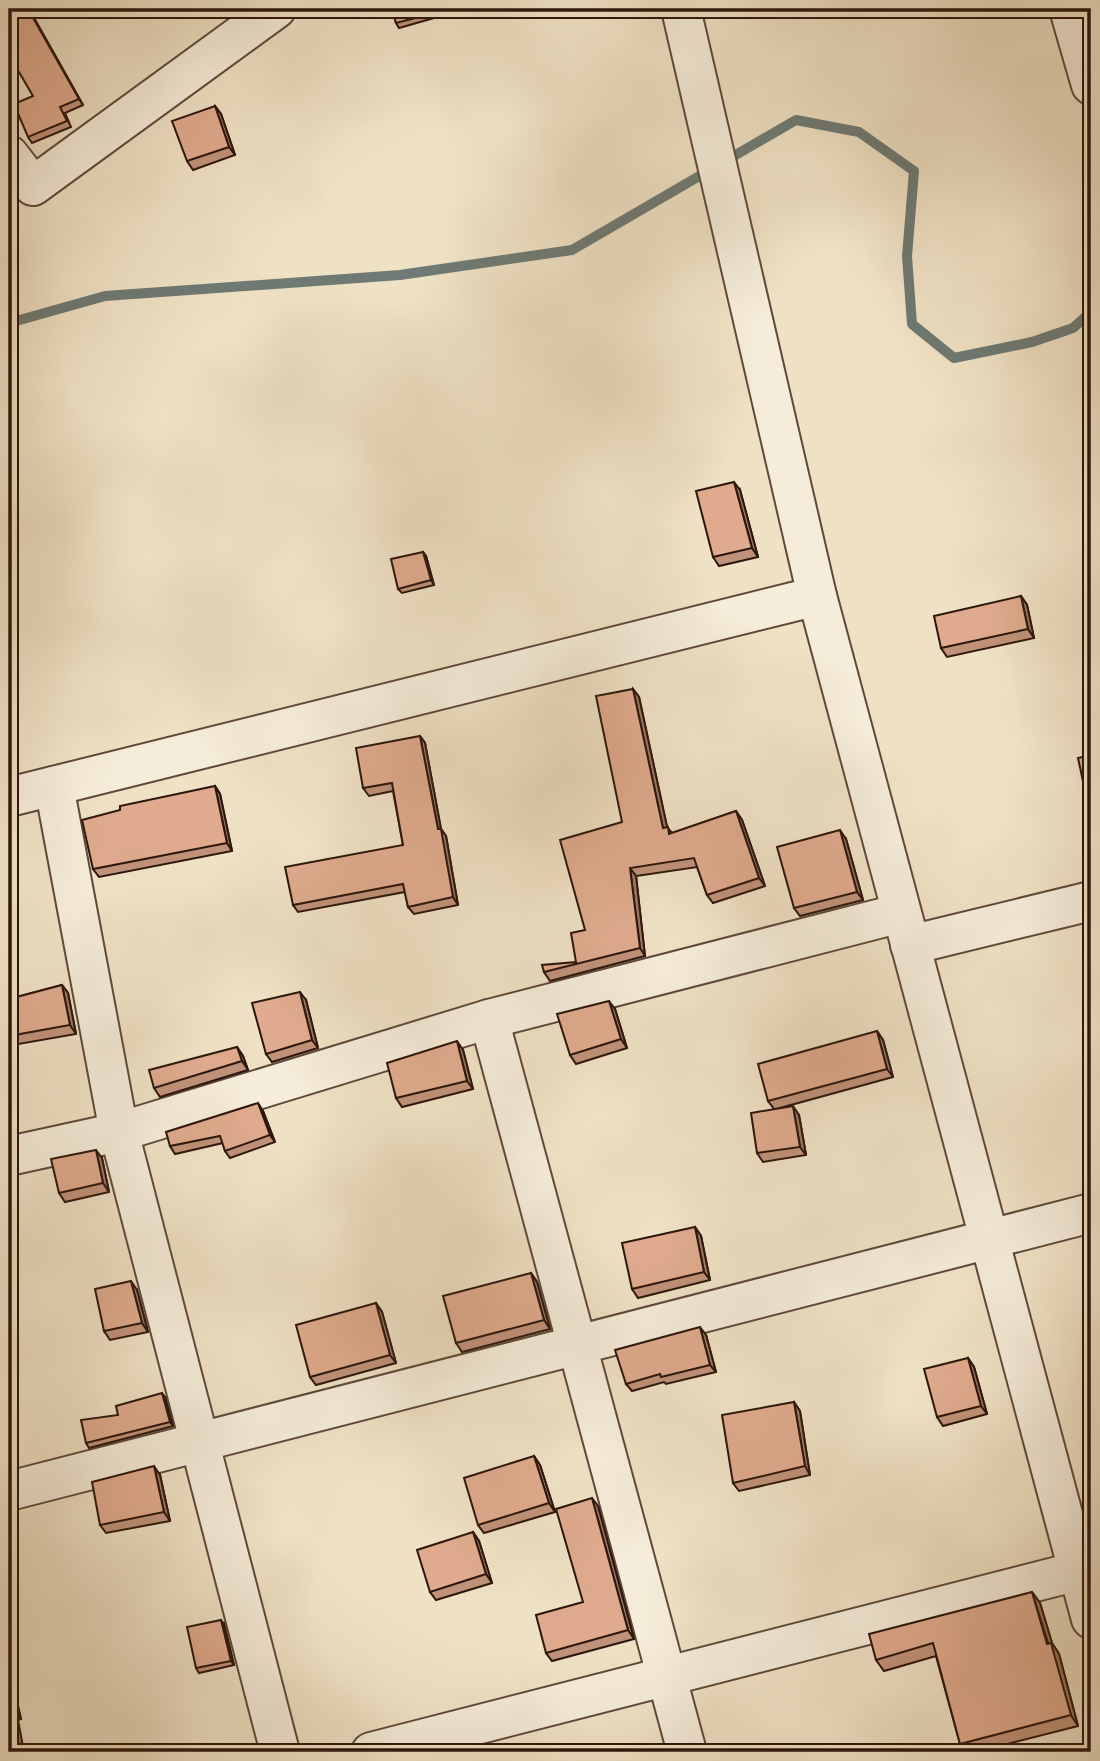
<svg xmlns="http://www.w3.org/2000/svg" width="1100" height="1761" font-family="'Libre Bodoni',serif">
	<rect width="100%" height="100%" fill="#efe1c4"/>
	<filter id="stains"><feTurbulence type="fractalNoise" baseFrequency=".00286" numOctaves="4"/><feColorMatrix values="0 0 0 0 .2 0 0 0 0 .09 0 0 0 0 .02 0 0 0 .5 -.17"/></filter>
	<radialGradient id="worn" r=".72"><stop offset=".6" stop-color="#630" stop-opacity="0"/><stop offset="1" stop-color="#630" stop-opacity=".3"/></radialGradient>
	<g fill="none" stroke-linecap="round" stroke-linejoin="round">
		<path stroke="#6e7a73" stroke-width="10" d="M 9,323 L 105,296 L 400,275 L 572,250 L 796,120 L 859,132 L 914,171 L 907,256 L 912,324 L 954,358 L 1032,342 L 1073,328 L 1091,312"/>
		<g stroke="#5e493a" stroke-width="42">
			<g id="minor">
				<path d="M 681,9 L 817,596 L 1091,1619"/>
				<path d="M 1069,9 L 1091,85"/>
				<path d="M 9,155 L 33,186 L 276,9"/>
				<path d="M 54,786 L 119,1132 L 280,1752"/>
				<path d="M 9,797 L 817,596"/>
				<path d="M 910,945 L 1091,901"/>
				<path d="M 489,1019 L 687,1752"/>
				<path d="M 9,1156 L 119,1132 L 489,1019 L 901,913"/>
				<path d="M 9,1491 L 1091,1213"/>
				<path d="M 371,1752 L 1078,1571"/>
			</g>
		</g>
		<use href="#minor" stroke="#f5ecd9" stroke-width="38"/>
	</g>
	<g fill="#c09279" stroke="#2d160c" stroke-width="2">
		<path d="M 29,9 L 83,105 L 65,113 L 71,127 L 32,143 L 28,137 L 33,96 Z"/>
		<path d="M 392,9 L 440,9 L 439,10 L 441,16 L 399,28 L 396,23 Z"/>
		<path d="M 215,106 L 221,114 L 235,155 L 193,170 L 187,161 Z"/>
		<path d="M 740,490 L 758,557 L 719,566 L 713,557 Z"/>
		<path d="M 423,552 L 426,556 L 434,585 L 402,593 L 398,589 Z"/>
		<path d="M 1021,596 L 1027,605 L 1034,638 L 947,657 L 941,648 Z"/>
		<path d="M 633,689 L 639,697 L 667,827 L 672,833 L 736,811 L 742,820 L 765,886 L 713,903 L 707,895 L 697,867 L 636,876 L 645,956 L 550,981 L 544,972 L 576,962 L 585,930 L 622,822 Z"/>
		<path d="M 420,736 L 425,743 L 441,829 L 446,836 L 458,905 L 414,914 L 408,907 L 405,892 L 298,912 L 293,905 L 403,845 L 393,791 L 369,796 L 363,788 Z"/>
		<path d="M 215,786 L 220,794 L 232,851 L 99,877 L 93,869 Z"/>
		<path d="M 846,839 L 863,900 L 800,916 L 794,908 Z"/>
		<path d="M 62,985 L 68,993 L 76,1034 L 13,1045 L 9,1040 L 9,999 Z"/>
		<path d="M 306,1000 L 318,1048 L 272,1062 L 266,1054 Z"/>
		<path d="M 615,1009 L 627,1048 L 576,1064 L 570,1055 Z"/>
		<path d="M 877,1031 L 883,1040 L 893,1077 L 780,1108 L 799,1115 L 806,1155 L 763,1162 L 757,1153 L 774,1109 L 768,1101 Z"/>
		<path d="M 237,1047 L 243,1056 L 248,1070 L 160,1097 L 154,1088 Z"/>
		<path d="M 463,1050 L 473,1089 L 402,1107 L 396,1098 Z"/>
		<path d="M 263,1111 L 275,1142 L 230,1158 L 225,1151 L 223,1143 L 175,1154 L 170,1146 Z"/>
		<path d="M 102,1158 L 109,1192 L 65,1202 L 59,1193 Z"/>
		<path d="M 695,1227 L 701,1236 L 710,1280 L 638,1298 L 632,1289 Z"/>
		<path d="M 531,1273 L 537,1282 L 550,1329 L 462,1352 L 456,1343 Z"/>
		<path d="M 137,1290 L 148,1332 L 110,1340 L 104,1331 Z"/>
		<path d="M 376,1303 L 382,1312 L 396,1363 L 316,1385 L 310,1377 Z"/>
		<path d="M 706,1335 L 716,1372 L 666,1384 L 664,1382 L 632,1391 L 626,1384 Z"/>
		<path d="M 968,1358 L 974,1367 L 987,1414 L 943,1426 L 937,1417 Z"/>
		<path d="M 165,1397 L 173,1426 L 89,1448 L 86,1443 L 118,1415 Z"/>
		<path d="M 794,1402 L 800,1411 L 810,1475 L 739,1491 L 733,1483 Z"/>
		<path d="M 534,1456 L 540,1465 L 555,1512 L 484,1533 L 478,1525 Z"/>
		<path d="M 160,1475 L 170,1521 L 106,1533 L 100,1525 Z"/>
		<path d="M 598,1506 L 634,1639 L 552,1661 L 546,1653 L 583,1602 Z"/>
		<path d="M 473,1532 L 479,1541 L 492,1583 L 436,1600 L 430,1592 Z"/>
		<path d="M 1032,1592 L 1040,1603 L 1052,1643 L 1059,1654 L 1078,1726 L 976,1752 L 966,1752 L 960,1744 L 936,1656 L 884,1671 L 876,1660 Z"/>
		<path d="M 224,1624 L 234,1665 L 199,1673 L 196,1668 Z"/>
		<path d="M 9,1672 L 11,1676 L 21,1719 L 18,1720 L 9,1752 Z"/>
	</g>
	<g fill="#9c7763" stroke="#2d160c" stroke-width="2">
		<path d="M 28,9 L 29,9 L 83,105 L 79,99 Z"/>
		<path d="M 215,106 L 221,114 L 235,155 L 229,147 Z"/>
		<path d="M 734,482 L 740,490 L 758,557 L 752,548 Z"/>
		<path d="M 423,552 L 426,556 L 434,585 L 431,580 Z"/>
		<path d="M 1021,596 L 1027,605 L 1034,638 L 1028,629 Z"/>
		<path d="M 633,689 L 639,697 L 669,836 L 663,828 Z"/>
		<path d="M 420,736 L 425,743 L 441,829 L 446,836 L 458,905 L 453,897 L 438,829 Z"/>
		<path d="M 215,786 L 220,794 L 232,851 L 227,843 Z"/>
		<path d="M 736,811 L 742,820 L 765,886 L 759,878 Z"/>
		<path d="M 840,830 L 846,839 L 863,900 L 857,892 Z"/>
		<path d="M 630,868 L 636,876 L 645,956 L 640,948 Z"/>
		<path d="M 62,985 L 68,993 L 76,1034 L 70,1025 Z"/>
		<path d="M 300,992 L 306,1000 L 318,1048 L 312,1040 Z"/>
		<path d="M 609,1001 L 615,1009 L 627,1048 L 621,1039 Z"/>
		<path d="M 877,1031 L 883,1040 L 893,1077 L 887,1069 Z"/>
		<path d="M 457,1041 L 463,1050 L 473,1089 L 467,1081 Z"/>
		<path d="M 237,1047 L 243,1056 L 248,1070 L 242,1061 Z"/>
		<path d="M 258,1103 L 263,1111 L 275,1142 L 270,1135 Z"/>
		<path d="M 793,1106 L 799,1115 L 806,1155 L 800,1147 Z"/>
		<path d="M 96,1150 L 102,1158 L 109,1192 L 103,1183 Z"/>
		<path d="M 695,1227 L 701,1236 L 710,1280 L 704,1272 Z"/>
		<path d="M 531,1273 L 537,1282 L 550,1329 L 544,1320 Z"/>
		<path d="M 131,1281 L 137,1290 L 148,1332 L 142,1323 Z"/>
		<path d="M 376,1303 L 382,1312 L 396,1363 L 390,1355 Z"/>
		<path d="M 700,1327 L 706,1335 L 716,1372 L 710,1365 Z"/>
		<path d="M 968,1358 L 974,1367 L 987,1414 L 981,1406 Z"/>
		<path d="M 162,1393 L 165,1397 L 173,1426 L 170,1422 Z"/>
		<path d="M 794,1402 L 800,1411 L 810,1475 L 805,1466 Z"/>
		<path d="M 534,1456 L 540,1465 L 555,1512 L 549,1503 Z"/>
		<path d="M 154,1466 L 160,1475 L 170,1521 L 164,1512 Z"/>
		<path d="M 592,1498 L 598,1506 L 634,1639 L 628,1630 Z"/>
		<path d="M 473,1532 L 479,1541 L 492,1583 L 486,1574 Z"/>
		<path d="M 1032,1592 L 1040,1603 L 1052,1643 L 1059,1654 L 1078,1726 L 1071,1715 Z"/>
		<path d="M 221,1620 L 224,1624 L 234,1665 L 231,1661 Z"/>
		<path d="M 9,1672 L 11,1676 L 21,1719 L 15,1710 L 9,1682 Z"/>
		<path d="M 12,1711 L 18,1720 L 24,1752 L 20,1752 Z"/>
	</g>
	<g fill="#dfaa8d" stroke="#2d160c" stroke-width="2">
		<path d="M 9,9 L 28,9 L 79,99 L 60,107 L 67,121 L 28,137 L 14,104 L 33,96 L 9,55 Z"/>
		<path d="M 392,9 L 437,9 L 438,12 L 396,23 Z"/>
		<path d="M 215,106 L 229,147 L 187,161 L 172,121 Z"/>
		<path d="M 734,482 L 752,548 L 713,557 L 696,491 Z"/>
		<path d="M 423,552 L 431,580 L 398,589 L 391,559 Z"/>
		<path d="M 1021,596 L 1028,629 L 941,648 L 934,616 Z"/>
		<path d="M 633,689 L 663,828 L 668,827 L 669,834 L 736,811 L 759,878 L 707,895 L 694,858 L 630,868 L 640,948 L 544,972 L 542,965 L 576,962 L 571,933 L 585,930 L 560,840 L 622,822 L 596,696 Z"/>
		<path d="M 420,736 L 438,829 L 441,829 L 453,897 L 408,907 L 403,884 L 293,905 L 285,867 L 403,845 L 392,783 L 363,788 L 356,748 Z"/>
		<path d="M 1091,755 L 1091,799 L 1087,800 L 1078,758 Z"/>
		<path d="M 215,786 L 227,843 L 93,869 L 82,820 L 120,810 L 120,806 Z"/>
		<path d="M 840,830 L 857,892 L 794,908 L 777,847 Z"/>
		<path d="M 62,985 L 70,1025 L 9,1036 L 9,999 Z"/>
		<path d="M 300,992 L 312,1040 L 266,1054 L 252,1003 Z"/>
		<path d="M 609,1001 L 621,1039 L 570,1055 L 557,1014 Z"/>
		<path d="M 877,1031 L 887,1069 L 768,1101 L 758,1064 Z"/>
		<path d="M 457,1041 L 467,1081 L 396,1098 L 387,1063 Z"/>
		<path d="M 237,1047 L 242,1061 L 154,1088 L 149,1070 Z"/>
		<path d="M 258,1103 L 270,1135 L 225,1151 L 220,1136 L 170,1146 L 166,1132 Z"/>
		<path d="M 793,1106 L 800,1147 L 757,1153 L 751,1113 Z"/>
		<path d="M 96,1150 L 103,1183 L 59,1193 L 51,1159 Z"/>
		<path d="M 695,1227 L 704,1272 L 632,1289 L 622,1243 Z"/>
		<path d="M 531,1273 L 544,1320 L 456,1343 L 443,1296 Z"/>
		<path d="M 131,1281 L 142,1323 L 104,1331 L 95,1289 Z"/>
		<path d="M 376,1303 L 390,1355 L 310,1377 L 296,1325 Z"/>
		<path d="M 700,1327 L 710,1365 L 661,1377 L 660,1374 L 626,1384 L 615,1350 Z"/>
		<path d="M 968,1358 L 981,1406 L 937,1417 L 924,1369 Z"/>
		<path d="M 162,1393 L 170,1422 L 86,1443 L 81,1420 L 118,1415 L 116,1406 Z"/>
		<path d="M 794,1402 L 805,1466 L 733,1483 L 722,1415 Z"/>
		<path d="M 534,1456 L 549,1503 L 478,1525 L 464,1478 Z"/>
		<path d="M 154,1466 L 164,1512 L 100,1525 L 92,1482 Z"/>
		<path d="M 592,1498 L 628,1630 L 546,1653 L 536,1615 L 583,1602 L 556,1509 Z"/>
		<path d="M 473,1532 L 486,1574 L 430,1592 L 417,1550 Z"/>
		<path d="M 1032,1592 L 1047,1644 L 1051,1643 L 1071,1715 L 960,1744 L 933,1643 L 876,1660 L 869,1634 Z"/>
		<path d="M 221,1620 L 231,1661 L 196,1668 L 187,1627 Z"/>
		<path d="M 9,1682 L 15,1710 L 12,1711 L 20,1752 L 9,1752 Z"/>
	</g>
	<rect width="1100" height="1761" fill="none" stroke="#efe1c4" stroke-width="35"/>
	<rect x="10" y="10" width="1079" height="1740" fill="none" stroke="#2d160c" stroke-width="3.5"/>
	<rect x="18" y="18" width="1065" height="1726" fill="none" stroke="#2d160c" stroke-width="2"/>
	<rect width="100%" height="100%" filter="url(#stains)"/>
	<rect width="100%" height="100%" fill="url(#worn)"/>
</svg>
